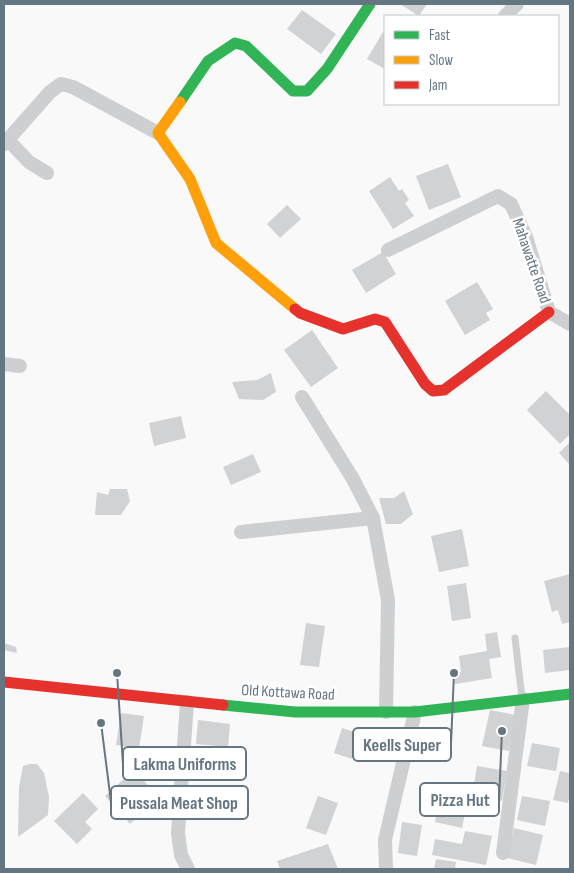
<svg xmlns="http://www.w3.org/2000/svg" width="574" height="873" font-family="'Sofia Sans Condensed',sans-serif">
	<rect width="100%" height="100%" fill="#f9f9f9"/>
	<g fill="#d0d2d3">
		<path d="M 400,4 L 427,4 L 419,16 Z"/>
		<path d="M 302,10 L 336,34 L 321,54 L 287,29 Z"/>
		<path d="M 383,32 L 385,34 L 385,69 L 367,59 Z"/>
		<path d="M 448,164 L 461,197 L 429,210 L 416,176 Z"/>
		<path d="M 390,177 L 399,191 L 402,189 L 409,200 L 405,203 L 414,216 L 393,229 L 369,191 Z"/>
		<path d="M 287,205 L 301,219 L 280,238 L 267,224 Z"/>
		<path d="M 383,252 L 396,274 L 366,293 L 352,270 Z"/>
		<path d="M 477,282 L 493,309 L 486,313 L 490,320 L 465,335 L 445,301 Z"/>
		<path d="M 312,330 L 338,368 L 311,387 L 284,350 Z"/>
		<path d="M 271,373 L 276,392 L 263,400 L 239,399 L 232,382 L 257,380 Z"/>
		<path d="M 546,391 L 570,415 L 570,434 L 560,444 L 527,410 Z"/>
		<path d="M 181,416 L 186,438 L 154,446 L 149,423 Z"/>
		<path d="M 570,442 L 570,465 L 559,453 Z"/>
		<path d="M 253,454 L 261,472 L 231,485 L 223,467 Z"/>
		<path d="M 110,489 L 127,489 L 130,501 L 121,515 L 95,515 L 97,492 L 108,495 Z"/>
		<path d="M 404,491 L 413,514 L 401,524 L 386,524 L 379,498 L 394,498 Z"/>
		<path d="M 462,529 L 469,566 L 439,572 L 431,536 Z"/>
		<path d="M 570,574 L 570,622 L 562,624 L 558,610 L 552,612 L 544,581 Z"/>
		<path d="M 466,583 L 471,618 L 452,621 L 447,586 Z"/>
		<path d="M 306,623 L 325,626 L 319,667 L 300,665 Z"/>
		<path d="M 497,632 L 501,657 L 489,659 L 492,678 L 455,684 L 454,673 L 461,672 L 459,656 L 487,651 L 485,634 Z"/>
		<path d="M 4,643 L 16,647 L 17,653 L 4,650 Z"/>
		<path d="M 570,647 L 570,670 L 545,673 L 543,650 Z"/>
		<path d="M 490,710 L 516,715 L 509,751 L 482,746 Z"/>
		<path d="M 121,713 L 144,716 L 139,748 L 116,745 Z"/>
		<path d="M 198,720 L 230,724 L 228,747 L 196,744 Z"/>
		<path d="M 342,728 L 360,734 L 352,759 L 334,753 Z"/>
		<path d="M 532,743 L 560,748 L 556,771 L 527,766 Z"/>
		<path d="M 30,764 L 37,764 L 44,773 L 49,797 L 48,815 L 18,837 L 19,787 L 23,766 Z"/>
		<path d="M 477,766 L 507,771 L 502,801 L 472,796 Z"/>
		<path d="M 570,769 L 570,793 L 568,803 L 553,800 L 560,771 L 569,773 Z"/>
		<path d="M 134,770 L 159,797 L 130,824 L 105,796 Z"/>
		<path d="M 442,789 L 469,794 L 462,828 L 435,822 Z"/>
		<path d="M 83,793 L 98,809 L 85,822 L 92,829 L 77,844 L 54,821 Z"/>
		<path d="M 318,796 L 338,803 L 326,835 L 306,828 Z"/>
		<path d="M 522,796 L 550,801 L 545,826 L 517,820 Z"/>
		<path d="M 402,822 L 422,825 L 417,856 L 398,853 Z"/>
		<path d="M 514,828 L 543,835 L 536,865 L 507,858 Z"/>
		<path d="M 465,831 L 492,836 L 486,865 L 432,855 L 435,839 L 462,844 Z"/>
		<path d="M 328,844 L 338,869 L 280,869 L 277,861 Z"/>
		<path d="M 436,859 L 456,862 L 455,869 L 434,869 Z"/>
	</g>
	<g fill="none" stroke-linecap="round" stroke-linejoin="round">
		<path stroke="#cecfd0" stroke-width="7" d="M 515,638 L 522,698"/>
		<g stroke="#cecfd0" stroke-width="14">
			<path d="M 505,16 L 517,4"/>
			<path d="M 8,140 L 29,162 L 47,173"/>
			<path d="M 4,144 L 50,92 L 61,84 L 73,87 L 158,133"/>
			<path d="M 388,250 L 498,196 L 511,204 L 526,237 L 549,312 L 570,324"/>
			<path d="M 4,364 L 20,366"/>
			<path d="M 302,397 L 353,479 L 373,518 L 388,600 L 386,712"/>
			<path d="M 241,532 L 373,518"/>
			<path d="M 187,702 L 178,833 L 181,855 L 188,869"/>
			<path d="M 503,853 L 523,699"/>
			<path d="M 386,869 L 385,840 L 415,712"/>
		</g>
		<g stroke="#30b455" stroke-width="11">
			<path d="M 180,102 L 208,61 L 235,43 L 246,46 L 293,91 L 307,91 L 327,69 L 370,4"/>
			<path d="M 223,705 L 295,712 L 415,712 L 570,694"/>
		</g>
		<path stroke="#ff9f0a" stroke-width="11" d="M 180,102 L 158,133 L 190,179 L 216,243 L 295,309"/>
		<g stroke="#e5322d" stroke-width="11">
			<path d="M 295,309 L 300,313 L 343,329 L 375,319 L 385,322 L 425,384 L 433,391 L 444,390 L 549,312"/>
			<path d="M 4,682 L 223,705"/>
		</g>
	</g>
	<g text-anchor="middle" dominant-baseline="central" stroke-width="5" stroke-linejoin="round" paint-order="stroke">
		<g font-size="16" fill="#657683" stroke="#fff">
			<text transform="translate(531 261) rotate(71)">Mahawatte Road</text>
			<text transform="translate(288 693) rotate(3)">Old Kottawa Road</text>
		</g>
	</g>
	<path fill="none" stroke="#657683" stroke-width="2" d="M454 673L451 744M117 673L123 764M502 731L499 800M101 723L111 802"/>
	<g fill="#657683" stroke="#fff" stroke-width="2">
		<circle cx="454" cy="673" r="5"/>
		<circle cx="117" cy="673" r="5"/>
		<circle cx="502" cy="731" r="5"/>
		<circle cx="101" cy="723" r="5"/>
	</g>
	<g fill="#fff" stroke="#657683" stroke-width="2">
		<rect x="353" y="728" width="98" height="33" rx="5"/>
		<rect x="123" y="747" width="123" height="33" rx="5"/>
		<rect x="420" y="783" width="79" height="33" rx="5"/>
		<rect x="111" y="786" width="137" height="33" rx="5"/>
	</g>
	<g font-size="18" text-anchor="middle" font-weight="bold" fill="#657683">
		<text x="402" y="751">Keells Super</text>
		<text x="185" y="770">Lakma Uniforms</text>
		<text x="460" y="806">Pizza Hut</text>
		<text x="179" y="809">Pussala Meat Shop</text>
	</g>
	<rect width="574" height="873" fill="none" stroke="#657683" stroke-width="10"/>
	<rect x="384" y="15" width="175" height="90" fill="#ffffff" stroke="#c1c8cd"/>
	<rect x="394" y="31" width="25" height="8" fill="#30b455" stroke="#c1c8cd"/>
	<text x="429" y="40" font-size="15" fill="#657683">Fast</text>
	<rect x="394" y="56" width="25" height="8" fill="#ff9f0a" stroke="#c1c8cd"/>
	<text x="429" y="65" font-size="15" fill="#657683">Slow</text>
	<rect x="394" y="81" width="25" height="8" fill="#e5322d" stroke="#c1c8cd"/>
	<text x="429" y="90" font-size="15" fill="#657683">Jam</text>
</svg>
